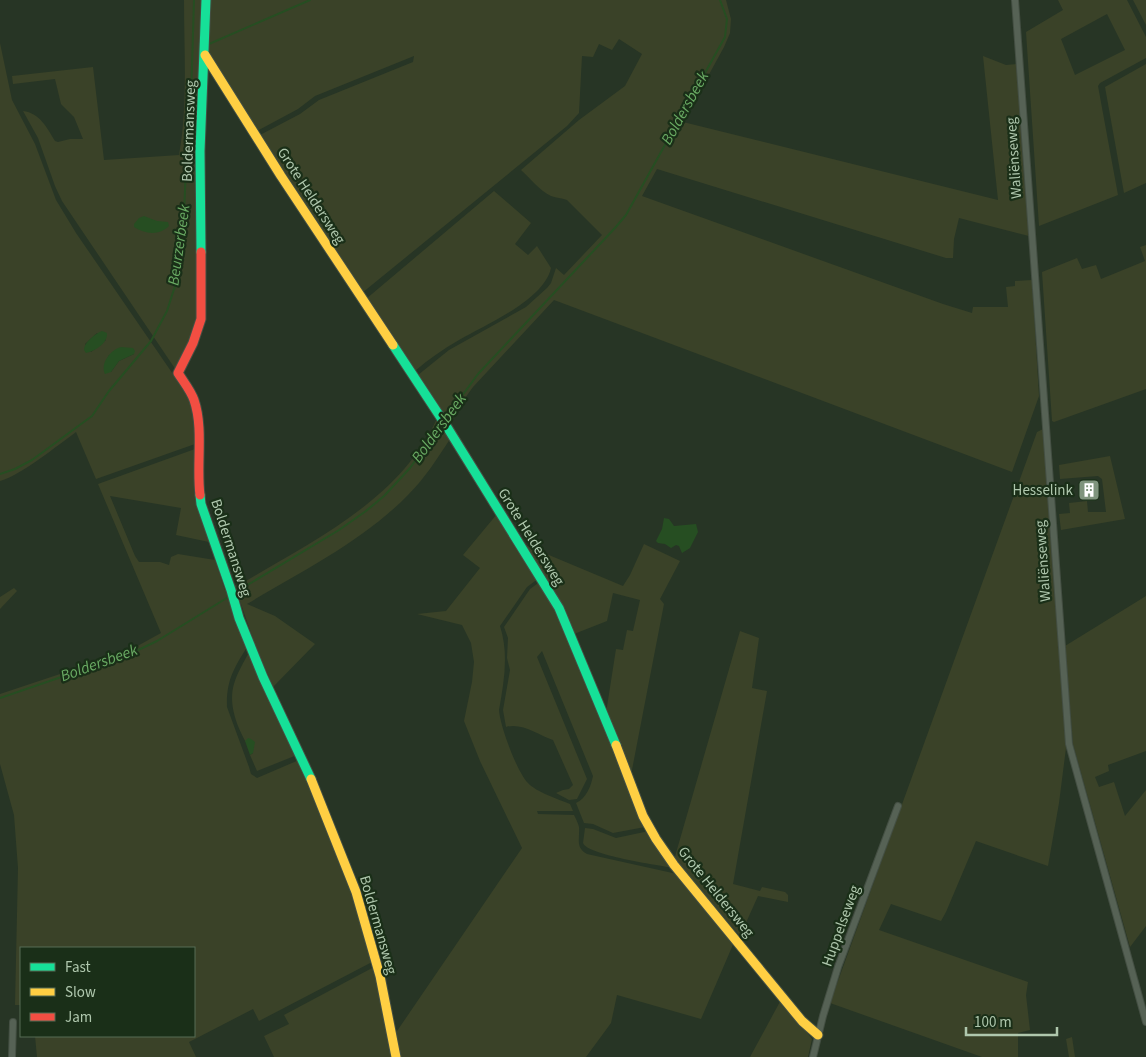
<svg xmlns="http://www.w3.org/2000/svg" width="1146" height="1057" font-family="'Source Sans 3',sans-serif">
	<rect width="100%" height="100%" fill="#273525"/>
	<g fill="#3a4228" fill-rule="evenodd">
		<path d="M 184,0 L 201,0 L 197,320 L 194,332 L 178,373 L 62,201 L 55,186 L 38,138 L 23,111 C 40,113 47,128 55,141 L 58,142 L 70,139 L 83,139 L 74,117 L 61,104 L 55,79 L 13,84 L 12,76 L 93,67 L 104,160 L 179,155 C 188,105 184,51 184,0 Z"/>
		<path d="M 208,0 L 726,0 L 731,19 L 730,33 L 724,47 L 683,122 L 998,200 L 983,56 L 1006,65 L 1017,64 L 1029,236 L 959,218 L 954,239 L 953,258 L 946,258 L 657,169 L 642,196 L 943,304 L 972,313 L 973,307 L 1008,307 L 1006,287 L 1015,286 L 1015,281 L 1032,280 L 1039,396 L 1012,472 L 554,300 L 473,387 L 460,405 L 449,428 L 418,375 L 449,350 L 526,307 L 547,288 L 551,283 L 556,268 L 564,275 L 602,235 L 567,200 C 561,198 557,198 551,196 C 540,191 530,178 521,170 L 579,120 L 625,86 L 642,54 L 619,39 L 612,50 L 599,44 L 593,57 L 582,56 L 579,113 L 567,126 L 362,293 L 260,135 L 300,114 L 319,100 L 413,62 L 414,56 L 315,96 L 298,109 L 257,131 L 208,55 Z"/>
		<path d="M 1058,0 L 1127,0 L 1146,37 L 1146,58 L 1100,83 L 1098,86 L 1118,195 L 1039,226 L 1026,32 L 1063,10 ZM 1107,14 L 1125,50 L 1075,75 L 1061,39 Z"/>
		<path d="M 1133,0 L 1146,0 L 1146,25 Z"/>
		<path d="M 0,43 L 12,100 L 35,144 L 56,200 L 76,233 L 188,396 L 195,410 L 195,444 L 96,479 L 76,432 C 58,445 20,476 0,481 ZM 97,333 L 106,340 L 91,352 L 85,344 ZM 134,354 L 119,361 L 111,372 L 105,363 L 109,355 Z"/>
		<path d="M 1146,64 L 1146,183 L 1124,193 L 1105,87 Z"/>
		<path d="M 494,191 L 531,223 L 515,244 L 528,255 L 537,246 L 551,268 C 544,300 487,324 459,340 C 443,349 429,359 415,371 L 366,299 Z"/>
		<path d="M 1146,245 L 1146,389 L 1054,422 L 1052,421 L 1042,272 L 1077,258 L 1082,269 L 1096,265 L 1101,279 L 1145,261 L 1140,247 Z"/>
		<path d="M 438,416 L 445,428 L 444,430 L 450,439 C 437,459 425,478 408,495 C 363,541 302,571 247,604 L 275,616 L 315,644 L 273,687 L 253,639 L 241,604 L 239,599 L 237,600 L 232,586 L 241,584 C 314,540 402,499 438,416 Z"/>
		<path d="M 1043,429 L 1066,748 L 1059,803 L 1048,866 L 976,841 L 946,912 L 941,921 L 891,904 L 879,930 L 1028,982 L 1026,995 L 1030,1030 L 1018,1033 L 1018,1057 L 982,1057 L 830,1003 L 1037,432 Z"/>
		<path d="M 195,449 L 199,507 L 209,542 L 176,535 L 181,508 L 110,496 L 135,556 L 139,562 L 160,562 L 169,565 L 171,557 L 178,554 L 215,560 L 225,590 L 228,589 L 247,647 C 234,668 226,681 227,707 L 249,767 L 251,774 L 257,778 L 299,760 L 357,904 L 374,961 L 259,1021 L 253,1009 L 193,1040 L 189,1042 L 196,1057 L 37,1057 L 35,1036 L 194,1036 L 194,948 L 21,948 L 21,1005 L 15,1005 L 18,868 L 14,815 L 0,764 L 0,694 L 114,656 L 132,649 L 161,633 L 98,484 Z"/>
		<path d="M 1110,456 L 1125,519 L 1061,530 L 1059,514 L 1070,513 L 1069,503 L 1087,501 L 1088,512 L 1106,512 L 1102,479 L 1098,476 L 1060,479 L 1059,465 Z"/>
		<path d="M 497,514 L 539,578 L 527,587 L 500,626 C 509,654 504,682 499,710 C 500,726 517,772 528,783 C 536,792 558,799 570,804 L 573,811 L 537,811 L 538,814 L 574,815 C 576,819 578,823 579,827 C 580,839 575,847 587,854 L 677,874 L 735,940 L 701,1019 L 617,995 L 611,1023 L 586,1057 L 400,1057 L 395,1034 L 522,848 L 480,761 L 464,721 L 472,682 L 474,662 L 471,643 L 462,625 L 417,614 L 446,611 L 480,568 L 463,555 Z"/>
		<path d="M 644,544 L 680,561 L 660,599 L 664,604 L 631,775 L 606,713 L 616,649 L 623,650 L 627,630 L 633,631 L 640,600 L 613,593 L 607,621 L 574,634 L 548,581 L 525,545 L 623,586 L 630,575 Z"/>
		<path d="M 541,581 L 553,603 L 645,827 L 613,833 L 593,824 L 584,823 L 576,803 C 586,799 591,786 593,776 L 542,651 L 537,657 L 587,779 L 577,799 L 569,800 L 556,793 L 563,790 L 569,789 L 573,785 L 553,740 C 539,735 521,722 506,727 L 503,710 L 510,670 L 507,658 L 508,638 L 504,627 L 530,589 Z"/>
		<path d="M 14,588 L 17,591 L 0,609 L 0,597 Z"/>
		<path d="M 1146,596 L 1146,751 L 1108,765 L 1109,771 L 1095,777 L 1099,787 L 1114,782 L 1125,816 L 1146,790 L 1146,926 L 1130,947 L 1073,744 L 1065,646 Z"/>
		<path d="M 740,631 L 759,638 L 752,688 L 767,691 L 733,884 L 760,891 L 762,887 L 785,892 L 788,895 L 788,902 L 758,896 L 740,936 L 674,860 Z"/>
		<path d="M 249,652 L 297,755 L 257,771 L 250,755 L 253,753 C 240,735 227,707 234,684 C 237,673 244,662 249,652 Z"/>
		<path d="M 585,828 L 593,829 L 616,838 L 649,831 L 673,868 C 658,865 587,855 583,843 Z"/>
		<path d="M 374,967 L 394,1057 L 274,1057 L 264,1036 L 289,1024 L 284,1015 Z"/>
		<path d="M 782,998 L 812,1039 L 808,1057 L 750,1057 Z"/>
		<path d="M 1072,1037 L 1075,1057 L 1069,1057 L 1066,1039 Z"/>
	</g>
	<g fill="#264e22">
		<path d="M 144,216 L 157,221 L 168,222 L 169,226 C 159,236 145,234 134,227 L 134,224 L 139,218 Z"/>
		<path d="M 102,331 L 107,333 C 108,343 95,351 86,353 L 84,350 C 84,342 95,334 102,331 Z"/>
		<path d="M 121,347 L 133,348 L 135,351 L 134,354 L 119,361 L 111,372 L 105,374 C 100,364 110,350 121,347 Z"/>
		<path d="M 664,518 L 669,519 L 674,526 L 696,524 L 698,532 L 690,548 L 682,553 L 679,546 L 676,545 L 671,548 L 665,544 L 658,543 L 656,541 L 662,529 Z"/>
		<path d="M 248,738 L 251,739 L 255,742 L 253,753 L 250,755 L 245,741 Z"/>
	</g>
	<g fill="none" stroke-linecap="round" stroke-linejoin="round">
		<g stroke="#264e22" stroke-width="2">
			<path d="M 209,44 L 310,0"/>
			<path d="M 445,419 L 478,374 L 615,228 L 626,215 L 725,37 L 727,19 L 720,0"/>
			<path d="M 0,474 L 15,469 L 32,460 L 92,416 L 109,391 L 151,341 L 167,311 L 175,286 L 183,240 L 186,166 L 191,125 L 191,99 L 194,0"/>
			<path d="M 234,593 L 339,530 L 366,511 L 384,496 L 410,468 L 442,423"/>
			<path d="M 0,698 L 134,652 L 157,641 L 230,596"/>
		</g>
		<g stroke="#444f43" stroke-width="8">
			<g id="street">
				<path d="M 1015,0 L 1069,744 L 1146,1022"/>
				<path d="M 12,1057 L 13,1022"/>
				<path d="M 813,1057 L 823,1016 L 838,967 L 898,806"/>
			</g>
		</g>
		<g stroke="#444f43" stroke-width="11">
			<g id="fast">
				<path d="M 201,252 L 200,151 L 206,0"/>
				<path d="M 393,345 L 447,427 L 559,608 L 616,745"/>
				<path d="M 200,495 L 201,504 L 231,590 L 239,618 L 263,677 L 311,779"/>
			</g>
		</g>
		<g stroke="#444f43" stroke-width="11">
			<g id="slow">
				<path d="M 205,55 L 281,176 L 393,345"/>
				<path d="M 616,745 L 643,816 L 656,839 L 674,865 L 802,1021 L 818,1035"/>
				<path d="M 311,779 L 356,892 L 380,976 L 396,1057"/>
			</g>
		</g>
		<g stroke="#444f43" stroke-width="11">
			<path id="jam" d="M 200,495 C 196,465 204,429 194,400 C 191,391 183,381 178,373 L 193,343 L 201,319 L 201,252"/>
		</g>
		<use href="#street" stroke="#566255" stroke-width="6"/>
		<use href="#fast" stroke="#16e098" stroke-width="9"/>
		<use href="#slow" stroke="#ffcf43" stroke-width="9"/>
		<use href="#jam" stroke="#f24e42" stroke-width="9"/>
	</g>
	<defs>
		<g id="building-square" transform="scale(1.125)"><rect x="-9" y="-9" width="18" height="18" rx="4" fill="#7f947d" stroke="#1a2f18"/><path d="M-4-6H4V6H1V3H-1V6H-4ZM-2.5-4.3h1.7v1.8h-1.7ZM.8-4.3h1.7v1.8H.8ZM-2.5-1h1.7V.8h-1.7ZM.8-1h1.7V.8H.8Z" fill="#fff"/></g>
	</defs>
	<g fill-rule="evenodd">
		<use href="#building-square" x="1089" y="490"/>
	</g>
	<g text-anchor="middle" dominant-baseline="central" stroke-width="4.5" stroke-linejoin="round" paint-order="stroke">
		<g font-size="15" fill="#afc7ad" stroke="#1a2f18">
			<text transform="translate(189 131) rotate(-88)">Boldermansweg</text>
			<text transform="translate(1014 158) rotate(-94)">Waliënseweg</text>
			<text transform="translate(311 196) rotate(57)">Grote Heldersweg</text>
			<text transform="translate(531 537) rotate(58)">Grote Heldersweg</text>
			<text transform="translate(231 548) rotate(72)">Boldermansweg</text>
			<text transform="translate(1043 561) rotate(-94)">Waliënseweg</text>
			<text transform="translate(716 892) rotate(51)">Grote Heldersweg</text>
			<text transform="translate(378 925) rotate(74)">Boldermansweg</text>
			<text transform="translate(841 926) rotate(-70)">Huppelseweg</text>
		</g>
		<g font-size="15" fill="#afc7ad" stroke="#1a2f18" text-anchor="end">
			<text x="1073" y="490">Hesselink</text>
		</g>
		<g font-size="16" font-style="italic" fill="#69aa63" stroke="#1a2f18">
			<text transform="translate(685 108) rotate(-61)">Boldersbeek</text>
			<text transform="translate(179 245) rotate(-82)">Beurzerbeek</text>
			<text transform="translate(439 428) rotate(-54)">Boldersbeek</text>
			<text transform="translate(99 663) rotate(-20)">Boldersbeek</text>
		</g>
	</g>
	<rect x="20" y="947" width="175" height="90" fill="#1a2f18" stroke="#566c54"/>
	<rect x="30" y="963" width="25" height="8" fill="#16e098" stroke="#566c54"/>
	<text x="65" y="972" font-size="15" fill="#afc7ad">Fast</text>
	<rect x="30" y="988" width="25" height="8" fill="#ffcf43" stroke="#566c54"/>
	<text x="65" y="997" font-size="15" fill="#afc7ad">Slow</text>
	<rect x="30" y="1013" width="25" height="8" fill="#f24e42" stroke="#566c54"/>
	<text x="65" y="1022" font-size="15" fill="#afc7ad">Jam</text>
	<path d="M966 1027v8h91v-8" fill="none" stroke="#afc7ad" stroke-width="2.5"/>
	<text x="974" y="1027" font-size="15" fill="#afc7ad" stroke="#1a2f18" stroke-width="4" paint-order="stroke">100 m</text>
</svg>
